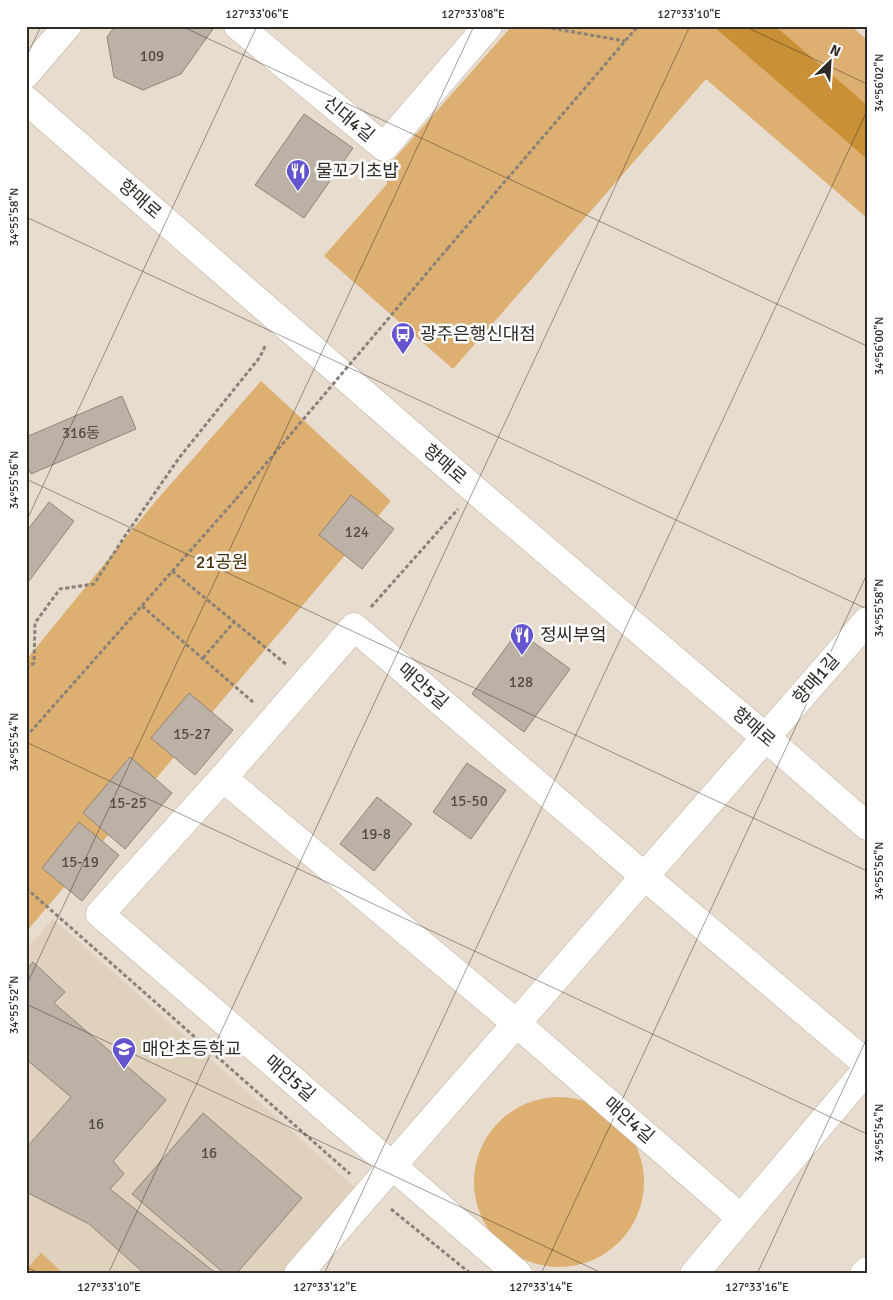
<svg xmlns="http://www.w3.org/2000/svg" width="893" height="1300" font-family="Signika,'Noto Sans KR',sans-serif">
	<rect width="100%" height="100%" fill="#e8dcce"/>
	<path fill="#e0d1bd" d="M 53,919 L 358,1190 L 282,1274 L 26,1274 L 26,949 Z"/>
	<g fill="#ddaf71">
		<path d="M 512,26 L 851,26 L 867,40 L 867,218 L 706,79 L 453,369 L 324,256 L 387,184 L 388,166 Z"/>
		<path d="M 261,381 L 391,501 L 26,932 L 26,660 L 155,502 Z"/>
		<circle cx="559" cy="1182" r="85"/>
		<path d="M 41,1253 L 64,1274 L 26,1274 L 26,1270 Z"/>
	</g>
	<path fill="#ca9037" d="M 713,26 L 775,26 L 867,105 L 867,159 Z"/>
	<g fill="#bcb1a4" stroke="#8f8578">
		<path d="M 115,26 L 215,26 L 181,74 L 143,90 L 114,77 L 107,37 Z"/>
		<path d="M 304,114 L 353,148 L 304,218 L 255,185 Z"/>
		<path d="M 122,396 L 136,429 L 31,474 L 26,463 L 26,437 Z"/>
		<path d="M 351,495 L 394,529 L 362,569 L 319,535 Z"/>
		<path d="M 49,502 L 74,521 L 26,585 L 26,532 Z"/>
		<path d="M 518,631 L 570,669 L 524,732 L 472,694 Z"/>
		<path d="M 189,693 L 233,730 L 195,775 L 151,738 Z"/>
		<path d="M 130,757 L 172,793 L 125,849 L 83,813 Z"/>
		<path d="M 467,763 L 506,790 L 471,839 L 433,812 Z"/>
		<path d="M 377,797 L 412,824 L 374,871 L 340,844 Z"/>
		<path d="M 79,822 L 119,855 L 82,901 L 42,868 Z"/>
		<path d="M 33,962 L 65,992 L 54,1003 L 166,1100 L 113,1161 L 124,1174 L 110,1189 L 217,1274 L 145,1274 L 89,1224 L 26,1192 L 26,1148 L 71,1097 L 26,1059 L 26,970 Z"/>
		<path d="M 203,1113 L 302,1198 L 236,1274 L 225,1274 L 132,1194 Z"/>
	</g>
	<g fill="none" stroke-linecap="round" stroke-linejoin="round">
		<g stroke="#bcb1a3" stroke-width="29">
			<g id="minor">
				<path d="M 238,26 L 384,147 L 488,26"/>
				<path d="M 26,74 L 67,26"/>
				<path d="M 26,100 L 475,490 L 765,737 L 867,826"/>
				<path d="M 223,778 L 516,1023 L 741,1218"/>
				<path d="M 298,1274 L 867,621"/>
				<path d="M 518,1274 L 100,914 L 223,778 L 354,627 L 644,876 L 867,1064"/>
				<path d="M 694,1274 L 867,1069"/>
				<path d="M 864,1274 L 867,1271"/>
			</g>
		</g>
		<g stroke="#8a8278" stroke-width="3" stroke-dasharray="4 2.5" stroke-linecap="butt">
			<path d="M 539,26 L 625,41"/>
			<path d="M 448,248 L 638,26"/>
			<path d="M 172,571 L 287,665"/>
			<path d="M 142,606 L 254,703"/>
			<path d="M 371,607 L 458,509"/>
			<path d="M 203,658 L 234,622"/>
			<path d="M 26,669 L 34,663 L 35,623 L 60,589 L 94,584 L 123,539 L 179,458 L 260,357 L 266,344"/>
			<path d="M 26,737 L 236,499"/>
			<path d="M 26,888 L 350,1174"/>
			<path d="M 391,1209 L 471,1274"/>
		</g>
		<use href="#minor" stroke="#fff" stroke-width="28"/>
		<path stroke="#8a8278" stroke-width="3" stroke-dasharray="4 2.5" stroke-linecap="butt" d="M 236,499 L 448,248"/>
	</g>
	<path fill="none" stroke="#302b26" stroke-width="1" stroke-opacity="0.45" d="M 181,26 L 867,346M 744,26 L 867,84M 26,58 L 41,26M 26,217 L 867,609M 26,479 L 867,871M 26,522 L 257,26M 26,742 L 867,1134M 26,986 L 474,26M 26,1004 L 604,1274M 26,1267 L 41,1274M 108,1274 L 690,26M 324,1274 L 867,111M 541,1274 L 867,574M 757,1274 L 867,1038"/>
	<defs>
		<g id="restaurant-pin" transform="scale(1.25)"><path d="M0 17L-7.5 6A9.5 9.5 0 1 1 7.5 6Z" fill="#6455ce" stroke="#fff"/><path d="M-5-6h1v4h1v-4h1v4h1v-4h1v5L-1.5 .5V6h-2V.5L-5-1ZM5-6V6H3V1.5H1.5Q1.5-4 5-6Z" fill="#fff"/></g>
		<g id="bus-pin" transform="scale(1.25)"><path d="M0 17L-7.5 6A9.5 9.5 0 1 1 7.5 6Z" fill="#6455ce" stroke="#fff"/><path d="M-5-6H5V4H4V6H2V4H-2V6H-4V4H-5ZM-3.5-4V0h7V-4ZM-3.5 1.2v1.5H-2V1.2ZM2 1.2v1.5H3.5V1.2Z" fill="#fff"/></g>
		<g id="school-pin" transform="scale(1.25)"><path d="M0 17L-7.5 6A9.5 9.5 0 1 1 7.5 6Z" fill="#6455ce" stroke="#fff"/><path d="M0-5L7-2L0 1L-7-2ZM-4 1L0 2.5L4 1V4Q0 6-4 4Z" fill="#fff"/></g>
	</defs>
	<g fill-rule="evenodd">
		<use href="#restaurant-pin" x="298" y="171"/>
		<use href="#bus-pin" x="403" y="334"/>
		<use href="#restaurant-pin" x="522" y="635"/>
		<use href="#school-pin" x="124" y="1049"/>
	</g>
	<g text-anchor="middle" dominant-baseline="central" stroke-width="5" stroke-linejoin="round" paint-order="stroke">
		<g font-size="15" fill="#534c46">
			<text x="152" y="56">109</text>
			<text x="81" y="433">316동</text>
			<text x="357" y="532">124</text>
			<text x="521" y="682">128</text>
			<text x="192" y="734">15-27</text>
			<text x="469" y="801">15-50</text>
			<text x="128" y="803">15-25</text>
			<text x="376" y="834">19-8</text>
			<text x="80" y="862">15-19</text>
			<text x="96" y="1124">16</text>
			<text x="209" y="1153">16</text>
		</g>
		<g font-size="18" fill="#302b26" stroke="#fff">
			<text transform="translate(349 119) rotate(40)">신대4길</text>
			<text transform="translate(140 199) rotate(41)">향매로</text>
			<text transform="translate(445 464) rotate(41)">향매로</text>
			<text transform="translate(816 679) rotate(-49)">향매1길</text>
			<text transform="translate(423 686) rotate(41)">매안5길</text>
			<text transform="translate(754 727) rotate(41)">향매로</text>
			<text transform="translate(290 1078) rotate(41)">매안5길</text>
			<text transform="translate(629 1120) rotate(41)">매안4길</text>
		</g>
		<g font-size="18" fill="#302b26" stroke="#fff" text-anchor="start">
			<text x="316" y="171">물꼬기초밥</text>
			<text x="420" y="334">광주은행신대점</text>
			<text x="540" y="635">정씨부엌</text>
			<text x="142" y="1049">매안초등학교</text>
		</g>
		<g font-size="18" fill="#472f09" stroke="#fff">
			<text x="222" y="562">21공원</text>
		</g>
	</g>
	<rect width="893" height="1300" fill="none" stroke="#ffffff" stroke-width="55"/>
	<g transform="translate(830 62) rotate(25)" stroke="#ffffff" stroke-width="4" paint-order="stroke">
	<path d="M0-4L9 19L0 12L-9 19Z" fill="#302b26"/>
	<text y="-8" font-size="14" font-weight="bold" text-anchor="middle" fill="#302b26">N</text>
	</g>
	<rect x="28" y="28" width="838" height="1244" fill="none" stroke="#302b26" stroke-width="2"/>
	<g font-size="12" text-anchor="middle" fill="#302b26">
		<text x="257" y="18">127°33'06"E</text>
		<text x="473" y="18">127°33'08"E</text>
		<text x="689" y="18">127°33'10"E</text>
		<text transform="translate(879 83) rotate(-90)" y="4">34°56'02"N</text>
		<text transform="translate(14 217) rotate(-90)" y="4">34°55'58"N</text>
		<text transform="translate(879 346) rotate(-90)" y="4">34°56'00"N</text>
		<text transform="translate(14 480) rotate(-90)" y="4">34°55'56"N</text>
		<text transform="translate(879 608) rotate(-90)" y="4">34°55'58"N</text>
		<text transform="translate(14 742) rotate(-90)" y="4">34°55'54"N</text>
		<text transform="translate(879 871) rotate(-90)" y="4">34°55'56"N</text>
		<text transform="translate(14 1005) rotate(-90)" y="4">34°55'52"N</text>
		<text transform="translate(879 1133) rotate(-90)" y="4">34°55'54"N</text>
		<text x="109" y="1291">127°33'10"E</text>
		<text x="325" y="1291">127°33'12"E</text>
		<text x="541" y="1291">127°33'14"E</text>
		<text x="757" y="1291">127°33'16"E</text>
	</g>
</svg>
